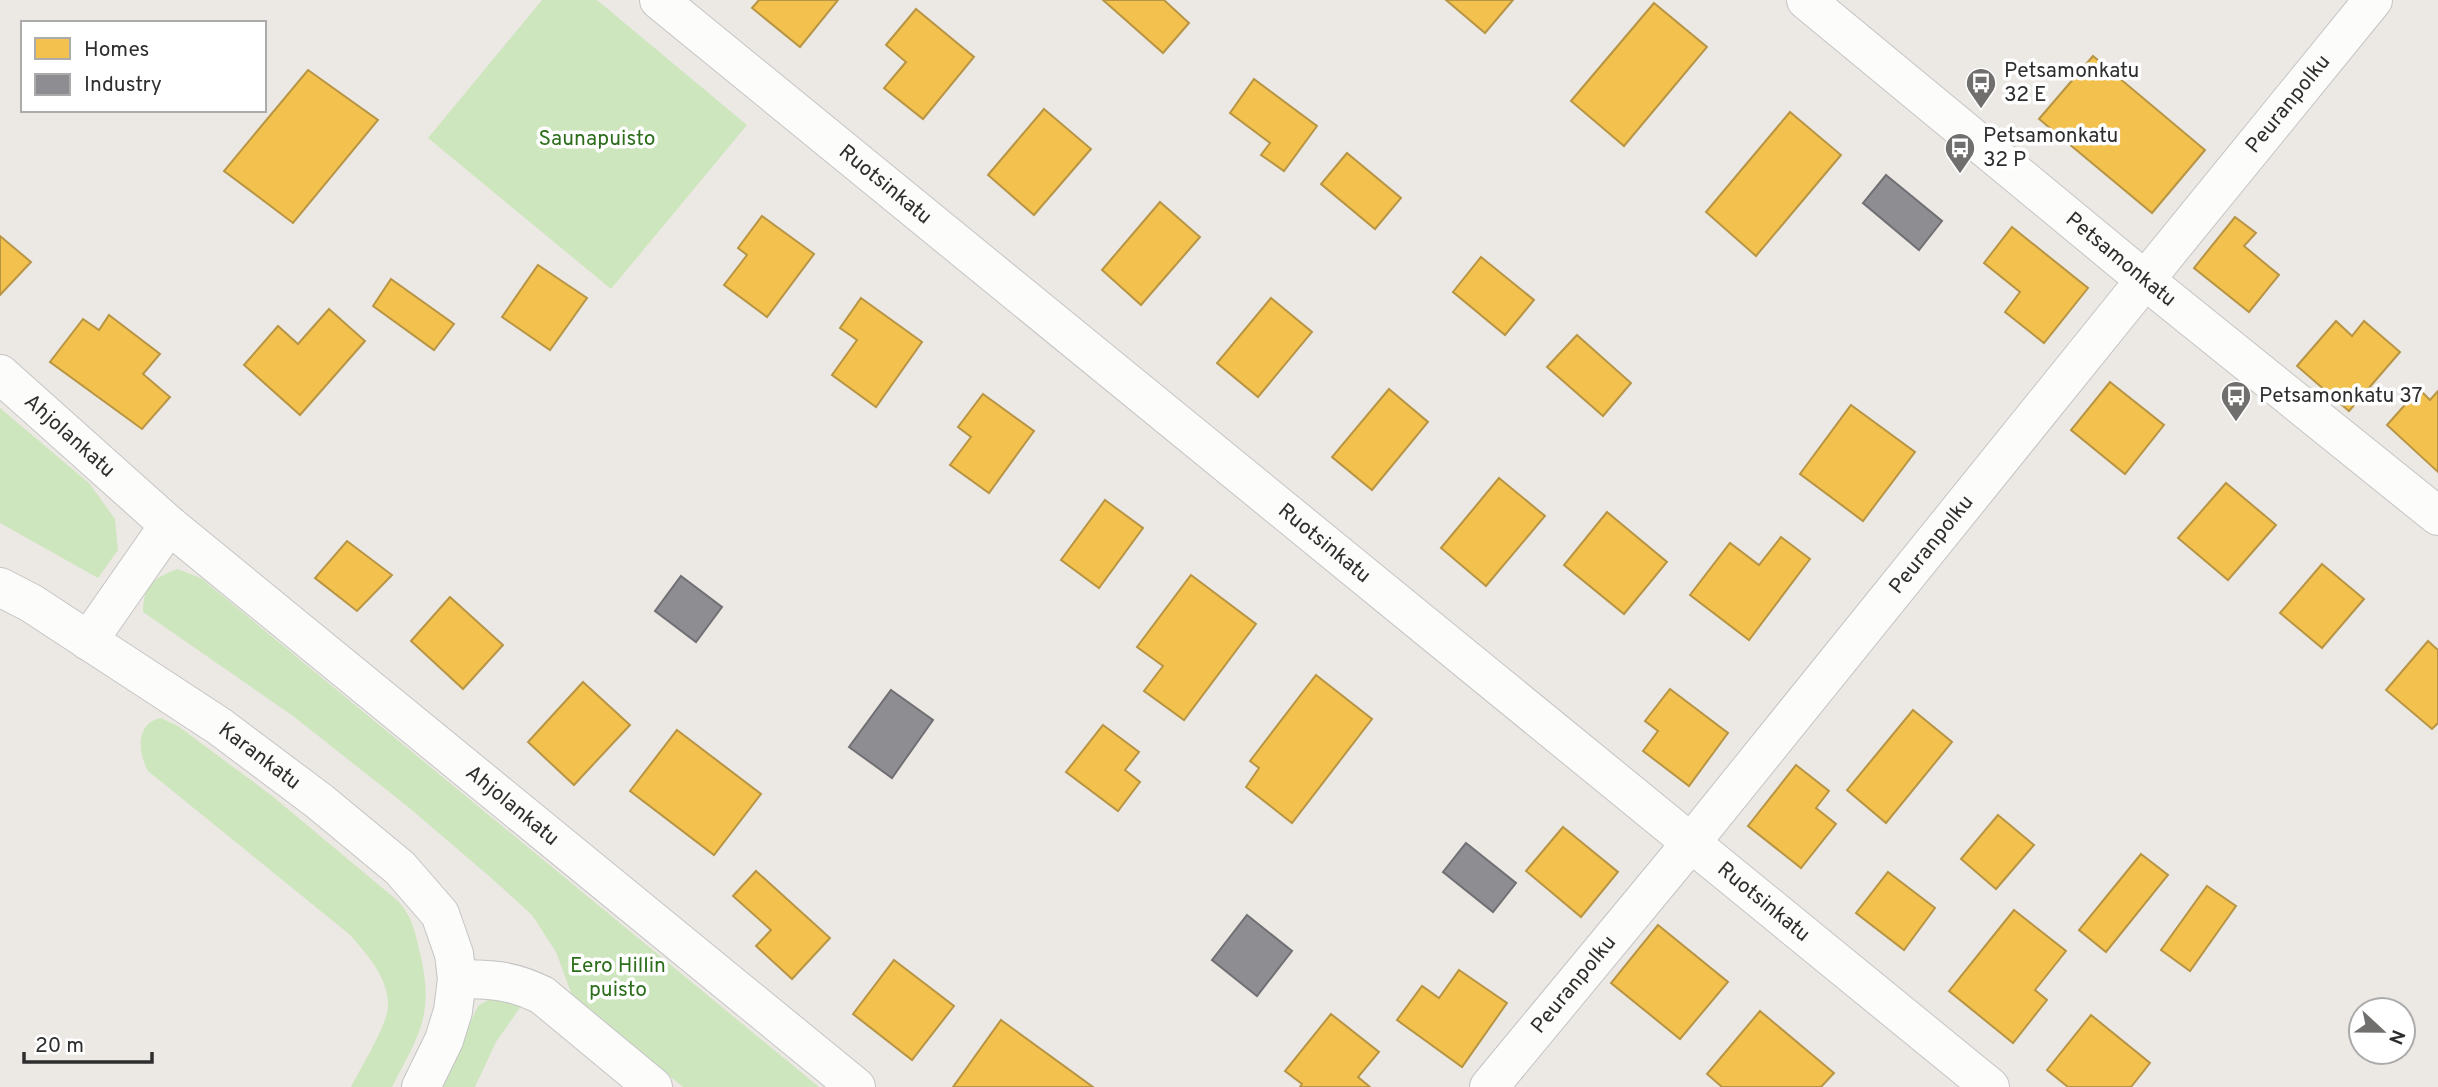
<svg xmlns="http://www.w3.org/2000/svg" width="2438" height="1087" font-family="Overpass,sans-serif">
	<rect width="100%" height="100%" fill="#ece8e4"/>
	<g fill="#cee6be">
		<path d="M 542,0 L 597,0 L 747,125 L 611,289 L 428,138 Z"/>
		<path d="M 0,408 L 89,483 L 115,519 L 118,550 L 98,578 L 0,523 Z"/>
		<path d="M 177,569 L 201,578 L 819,1087 L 683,1087 L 573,998 L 556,952 L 532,915 L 489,876 L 407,806 L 293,716 L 143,612 C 144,583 152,580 177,569 Z"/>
		<path d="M 161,718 L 178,726 L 271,795 L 398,901 C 411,915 415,930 419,949 C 435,1013 421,1031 392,1087 L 351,1087 C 361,1067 387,1026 388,1006 C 389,978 366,953 349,934 L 148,771 C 138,753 135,723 161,718 Z"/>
		<path d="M 499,993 L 529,995 L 496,1042 L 475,1087 L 440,1087 L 478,1006 Z"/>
	</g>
	<g fill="#f2c14e" stroke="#b79544" stroke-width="2">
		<path d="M 759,0 L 838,0 L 800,47 L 752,8 Z"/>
		<path d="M 1103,0 L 1164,0 L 1189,23 L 1163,53 Z"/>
		<path d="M 1446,0 L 1513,0 L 1485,33 Z"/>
		<path d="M 1654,3 L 1707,47 L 1624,146 L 1571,101 Z"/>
		<path d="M 916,9 L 974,57 L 923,119 L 884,88 L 906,62 L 886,45 Z"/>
		<path d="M 2093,56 L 2205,150 L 2152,213 L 2039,119 Z"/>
		<path d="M 308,70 L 378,120 L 293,223 L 224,171 Z"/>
		<path d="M 1254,79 L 1317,126 L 1284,171 L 1261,155 L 1270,143 L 1230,113 Z"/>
		<path d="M 1044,109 L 1091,149 L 1034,215 L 988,175 Z"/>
		<path d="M 1790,112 L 1841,155 L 1756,256 L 1706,212 Z"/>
		<path d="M 1347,153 L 1401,198 L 1375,229 L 1321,184 Z"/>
		<path d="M 1160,202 L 1200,237 L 1141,305 L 1102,270 Z"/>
		<path d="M 762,216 L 814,254 L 767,317 L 724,285 L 747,255 L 738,248 Z"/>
		<path d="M 2235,217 L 2256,233 L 2244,246 L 2279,275 L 2249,312 L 2194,268 Z"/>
		<path d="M 2012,227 L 2088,288 L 2044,343 L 2005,312 L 2020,292 L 1984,263 Z"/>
		<path d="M 0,236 L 31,262 L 0,295 Z"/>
		<path d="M 1481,257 L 1534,300 L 1505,335 L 1453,292 Z"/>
		<path d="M 538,265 L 587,298 L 550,350 L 502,317 Z"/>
		<path d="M 391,279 L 454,324 L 434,350 L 373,306 Z"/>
		<path d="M 861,298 L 922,342 L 876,407 L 832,375 L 857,340 L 840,328 Z"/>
		<path d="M 1271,298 L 1312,332 L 1258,397 L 1217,363 Z"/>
		<path d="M 329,309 L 365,341 L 300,415 L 244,365 L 278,326 L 298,344 Z"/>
		<path d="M 109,315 L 160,354 L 143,374 L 170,397 L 142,429 L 50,362 L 83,319 L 99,330 Z"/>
		<path d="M 2336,321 L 2352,336 L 2364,321 L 2400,352 L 2349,411 L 2297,366 Z"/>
		<path d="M 1577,335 L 1631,383 L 1603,416 L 1547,367 Z"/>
		<path d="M 2110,382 L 2164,425 L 2125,474 L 2071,430 Z"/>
		<path d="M 1389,389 L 1428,422 L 1372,490 L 1332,457 Z"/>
		<path d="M 2419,389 L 2430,400 L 2438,391 L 2438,472 L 2387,425 Z"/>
		<path d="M 983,394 L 1034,431 L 989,493 L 950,465 L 971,437 L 958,427 Z"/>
		<path d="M 1851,405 L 1915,452 L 1863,521 L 1800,474 Z"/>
		<path d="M 1499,478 L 1545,516 L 1486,586 L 1441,548 Z"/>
		<path d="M 2226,483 L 2276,525 L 2228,580 L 2178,538 Z"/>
		<path d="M 1105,500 L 1143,528 L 1099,588 L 1061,560 Z"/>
		<path d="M 1607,512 L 1667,562 L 1624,614 L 1564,565 Z"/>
		<path d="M 1781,537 L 1810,559 L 1749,640 L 1690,595 L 1730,543 L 1759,565 Z"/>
		<path d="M 347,541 L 392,575 L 357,611 L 315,578 Z"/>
		<path d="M 2322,564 L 2364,599 L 2322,648 L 2280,613 Z"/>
		<path d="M 1191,575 L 1256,624 L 1184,720 L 1144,691 L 1163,666 L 1137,647 Z"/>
		<path d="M 450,597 L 503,645 L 463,689 L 411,641 Z"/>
		<path d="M 2428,641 L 2438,650 L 2438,723 L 2432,729 L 2386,690 Z"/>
		<path d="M 1316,675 L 1372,719 L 1292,823 L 1246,787 L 1259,768 L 1250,761 Z"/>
		<path d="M 583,682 L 630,725 L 574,785 L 528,742 Z"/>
		<path d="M 1670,689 L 1728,733 L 1689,786 L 1643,751 L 1658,731 L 1645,721 Z"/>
		<path d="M 1913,710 L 1952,742 L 1886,823 L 1847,790 Z"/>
		<path d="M 1103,725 L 1139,752 L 1125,770 L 1140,782 L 1118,811 L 1066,772 Z"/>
		<path d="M 677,730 L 761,794 L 714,855 L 630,791 Z"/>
		<path d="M 1796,765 L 1829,791 L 1816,808 L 1836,824 L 1801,868 L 1748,826 Z"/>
		<path d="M 1998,815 L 2034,845 L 1996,889 L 1961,859 Z"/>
		<path d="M 1563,827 L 1618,872 L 1581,917 L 1526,871 Z"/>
		<path d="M 2141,854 L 2168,875 L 2106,952 L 2079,930 Z"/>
		<path d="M 756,871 L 830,938 L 792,979 L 756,946 L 771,930 L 733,896 Z"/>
		<path d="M 1888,872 L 1935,908 L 1904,950 L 1856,913 Z"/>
		<path d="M 2207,886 L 2236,906 L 2190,971 L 2161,950 Z"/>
		<path d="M 2014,910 L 2066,951 L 2035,990 L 2047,1000 L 2013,1043 L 1949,991 Z"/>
		<path d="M 1658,925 L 1728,982 L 1680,1039 L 1611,983 Z"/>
		<path d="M 894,960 L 954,1006 L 912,1060 L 853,1014 Z"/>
		<path d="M 1459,970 L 1507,1003 L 1462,1067 L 1397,1020 L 1422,986 L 1439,998 Z"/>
		<path d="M 1760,1011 L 1834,1073 L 1821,1087 L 1722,1087 L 1707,1074 Z"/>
		<path d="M 1331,1014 L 1379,1052 L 1358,1077 L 1370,1087 L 1300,1087 L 1302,1084 L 1285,1071 Z"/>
		<path d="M 2091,1015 L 2150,1063 L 2131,1087 L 2068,1087 L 2047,1070 Z"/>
		<path d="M 1001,1020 L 1093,1087 L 953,1087 Z"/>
	</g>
	<g fill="#8d8d92" stroke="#707074" stroke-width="2">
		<path d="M 1886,175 L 1942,221 L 1919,250 L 1863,203 Z"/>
		<path d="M 681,576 L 722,607 L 696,642 L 655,611 Z"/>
		<path d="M 891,690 L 933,720 L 892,778 L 849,747 Z"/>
		<path d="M 1466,843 L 1516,883 L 1493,912 L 1443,872 Z"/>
		<path d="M 1247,915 L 1292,951 L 1257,996 L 1212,960 Z"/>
	</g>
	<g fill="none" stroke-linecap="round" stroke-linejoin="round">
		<g stroke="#c5c4c5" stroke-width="40">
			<g id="minor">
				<path id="s1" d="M 659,0 L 1990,1087"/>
				<path id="s2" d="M 1806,0 L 2145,280 L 2438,516"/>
				<path id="s3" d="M 0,374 L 169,525 L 856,1087"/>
				<path d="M 88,641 L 169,525"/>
				<path d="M 457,979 C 490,979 512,980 542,995 L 653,1087"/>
				<path id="s4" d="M 1489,1087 L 1690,844 L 2145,280 L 2373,0"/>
			</g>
		</g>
		<g stroke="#c5c4c5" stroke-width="40">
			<g id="tertiary">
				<path id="s5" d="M 0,587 L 31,603 L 219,726 L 319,801 L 400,868 L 440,914 L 454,954 L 457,979 L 453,1011 L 444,1040 L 421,1087"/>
			</g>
		</g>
		<use href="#minor" stroke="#fcfcfb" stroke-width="38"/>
		<use href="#tertiary" stroke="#fcfcfb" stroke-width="38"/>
	</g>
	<defs>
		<g id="bus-pin" transform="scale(1.575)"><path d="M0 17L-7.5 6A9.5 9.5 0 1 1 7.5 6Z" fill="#706f6e" stroke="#fff"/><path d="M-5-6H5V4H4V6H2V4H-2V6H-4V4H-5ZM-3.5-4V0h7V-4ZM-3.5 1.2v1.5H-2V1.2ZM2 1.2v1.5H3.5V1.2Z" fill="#fff"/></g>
	</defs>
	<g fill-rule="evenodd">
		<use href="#bus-pin" x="1981" y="83"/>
		<use href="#bus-pin" x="1960" y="148"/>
		<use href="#bus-pin" x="2236" y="396"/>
	</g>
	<g text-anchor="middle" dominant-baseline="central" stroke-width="7" stroke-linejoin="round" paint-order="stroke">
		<g font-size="21" fill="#2e2e2e" stroke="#fff" text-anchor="start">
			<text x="2004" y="71">Petsamonkatu<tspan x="2004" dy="24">32 E</tspan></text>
			<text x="1983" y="136">Petsamonkatu<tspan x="1983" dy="24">32 P</tspan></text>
			<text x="2259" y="396">Petsamonkatu 37</text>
		</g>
		<g font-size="21" fill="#2e2e2e" stroke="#fff">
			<text stroke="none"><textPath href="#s4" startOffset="1267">Peuranpolku</textPath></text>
			<text stroke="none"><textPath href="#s1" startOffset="292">Ruotsinkatu</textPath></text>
			<text stroke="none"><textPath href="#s2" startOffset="408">Petsamonkatu</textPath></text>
			<text stroke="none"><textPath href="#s3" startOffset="93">Ahjolankatu</textPath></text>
			<text stroke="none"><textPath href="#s1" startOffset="859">Ruotsinkatu</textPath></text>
			<text stroke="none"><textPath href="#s4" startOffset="700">Peuranpolku</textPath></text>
			<text stroke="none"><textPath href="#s5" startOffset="310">Karankatu</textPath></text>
			<text stroke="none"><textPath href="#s3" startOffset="670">Ahjolankatu</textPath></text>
			<text stroke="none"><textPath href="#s1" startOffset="1426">Ruotsinkatu</textPath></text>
			<text stroke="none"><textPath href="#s4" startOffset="133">Peuranpolku</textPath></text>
		</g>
		<g font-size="21" fill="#2c6e1b" stroke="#fff">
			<text x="597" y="139">Saunapuisto</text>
			<text x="618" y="966">Eero Hillin<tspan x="618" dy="24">puisto</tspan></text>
		</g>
	</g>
	<rect x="21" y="21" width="245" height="91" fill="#ffffff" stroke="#ababab" stroke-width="2"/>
	<rect x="35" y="38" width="35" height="21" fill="#f2c14e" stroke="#ababab" stroke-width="2"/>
	<text x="84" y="56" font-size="21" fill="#2e2e2e">Homes</text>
	<rect x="35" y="74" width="35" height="21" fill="#8d8d92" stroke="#ababab" stroke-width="2"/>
	<text x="84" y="91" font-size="21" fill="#2e2e2e">Industry</text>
	<g transform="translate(2382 1031) rotate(112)"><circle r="33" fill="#ffffff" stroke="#ababab" stroke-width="2"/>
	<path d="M0-5L12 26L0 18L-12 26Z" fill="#706f6e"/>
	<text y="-10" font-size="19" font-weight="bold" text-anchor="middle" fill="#2e2e2e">N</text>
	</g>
	<path d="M24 1052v10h128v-10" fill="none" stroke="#2e2e2e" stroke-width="3.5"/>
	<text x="35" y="1052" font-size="21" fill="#2e2e2e" stroke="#ffffff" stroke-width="5" paint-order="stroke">20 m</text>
</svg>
